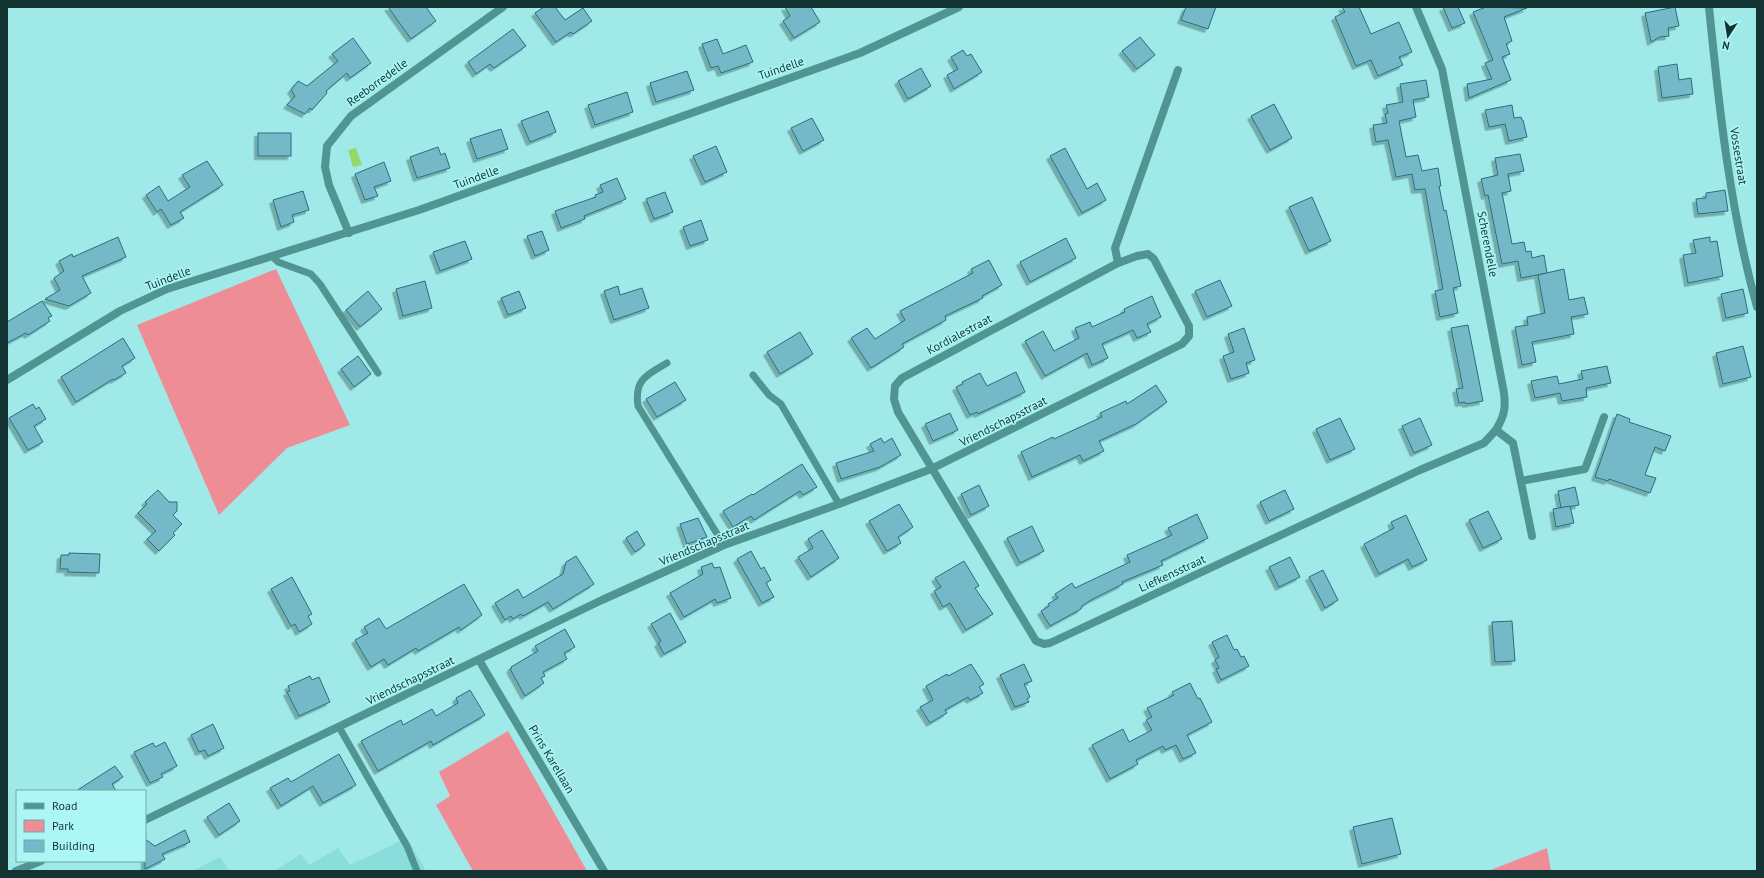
<svg xmlns="http://www.w3.org/2000/svg" width="1764" height="878" font-family="'PT Sans',sans-serif">
	<defs>
		<filter id="shadow"><feDropShadow dx="-3.5" dy="3.5" stdDeviation="0" flood-color="#0004"/></filter>
	</defs>
	<rect width="100%" height="100%" fill="#9feae8"/>
	<g fill="#89dddb">
		<path d="M 407,838 L 426,871 L 274,871 L 301,854 L 309,865 L 338,848 L 350,865 Z"/>
		<path d="M 220,857 L 229,871 L 192,871 Z"/>
	</g>
	<g fill="#ef8d97">
		<path d="M 276,269 L 350,425 L 287,448 L 219,515 L 137,325 Z"/>
		<path d="M 508,731 L 587,871 L 473,871 L 436,805 L 450,796 L 439,772 Z"/>
		<path d="M 1547,848 L 1551,871 L 1488,871 Z"/>
	</g>
	<path fill="#97d66b" d="M 356,148 L 362,165 L 353,167 L 348,150 Z"/>
	<g fill="#74b9c9" stroke="#266f7e" filter="url(#shadow)">
		<path d="M 388,7 L 426,7 L 436,21 L 411,39 Z"/>
		<path d="M 544,7 L 555,7 L 565,20 L 583,8 L 592,21 L 573,34 L 571,32 L 556,42 L 535,13 Z"/>
		<path d="M 785,7 L 811,7 L 820,22 L 794,38 L 783,21 L 790,16 Z"/>
		<path d="M 1186,7 L 1216,7 L 1208,29 L 1181,20 Z"/>
		<path d="M 1342,7 L 1359,7 L 1371,34 L 1399,22 L 1412,52 L 1399,57 L 1403,65 L 1378,76 L 1371,60 L 1356,66 L 1335,17 L 1345,12 Z"/>
		<path d="M 1443,7 L 1458,7 L 1465,23 L 1452,28 Z"/>
		<path d="M 1486,7 L 1527,8 L 1504,17 L 1512,41 L 1506,44 L 1510,54 L 1502,57 L 1511,80 L 1469,98 L 1467,84 L 1492,79 L 1485,63 L 1493,60 L 1473,12 Z"/>
		<path d="M 1675,7 L 1679,26 L 1668,28 L 1669,36 L 1660,37 L 1651,42 L 1645,13 Z"/>
		<path d="M 513,29 L 526,46 L 494,68 L 490,64 L 476,74 L 468,62 Z"/>
		<path d="M 1140,37 L 1155,55 L 1137,69 L 1122,51 Z"/>
		<path d="M 353,38 L 371,63 L 350,78 L 347,73 L 326,91 L 327,93 L 312,110 L 310,108 L 305,114 L 287,105 L 295,96 L 291,90 L 298,81 L 307,86 L 338,61 L 332,54 Z"/>
		<path d="M 717,39 L 723,54 L 746,45 L 753,62 L 721,73 L 718,66 L 711,68 L 702,44 Z"/>
		<path d="M 963,50 L 967,56 L 971,54 L 982,72 L 954,89 L 947,75 L 958,69 L 951,57 Z"/>
		<path d="M 1677,64 L 1679,80 L 1691,78 L 1693,94 L 1662,98 L 1658,67 Z"/>
		<path d="M 921,68 L 931,86 L 908,99 L 898,81 Z"/>
		<path d="M 687,71 L 694,90 L 656,102 L 650,83 Z"/>
		<path d="M 1426,80 L 1429,97 L 1413,100 L 1416,117 L 1399,121 L 1406,157 L 1418,155 L 1422,171 L 1438,168 L 1441,186 L 1439,186 L 1444,211 L 1446,210 L 1461,286 L 1453,288 L 1458,313 L 1440,317 L 1435,291 L 1443,289 L 1425,189 L 1415,190 L 1412,174 L 1396,177 L 1388,140 L 1376,142 L 1373,125 L 1387,123 L 1385,114 L 1388,113 L 1386,105 L 1403,102 L 1400,84 Z"/>
		<path d="M 627,92 L 633,112 L 595,125 L 588,105 Z"/>
		<path d="M 1274,104 L 1292,138 L 1270,150 L 1251,116 Z"/>
		<path d="M 1512,105 L 1514,118 L 1521,117 L 1522,120 L 1523,120 L 1527,137 L 1509,141 L 1505,124 L 1489,127 L 1485,110 Z"/>
		<path d="M 548,111 L 556,132 L 530,142 L 521,121 Z"/>
		<path d="M 812,118 L 824,140 L 803,151 L 791,128 Z"/>
		<path d="M 501,129 L 508,149 L 477,159 L 470,139 Z"/>
		<rect x="258" y="133" width="33" height="23"/>
		<path d="M 716,146 L 727,172 L 705,182 L 693,156 Z"/>
		<path d="M 438,147 L 441,155 L 445,153 L 450,168 L 417,178 L 410,157 Z"/>
		<path d="M 1065,148 L 1087,189 L 1097,183 L 1106,200 L 1082,213 L 1050,156 Z"/>
		<path d="M 1520,154 L 1524,171 L 1508,174 L 1511,191 L 1502,193 L 1512,244 L 1524,242 L 1526,252 L 1531,251 L 1532,258 L 1544,255 L 1547,273 L 1521,278 L 1518,261 L 1502,264 L 1488,195 L 1485,196 L 1481,179 L 1498,175 L 1495,158 Z"/>
		<path d="M 207,161 L 223,185 L 180,212 L 184,218 L 171,225 L 161,209 L 157,212 L 146,195 L 159,186 L 168,201 L 190,187 L 182,175 Z"/>
		<path d="M 384,162 L 391,181 L 374,187 L 378,196 L 365,200 L 355,174 Z"/>
		<path d="M 617,178 L 626,199 L 584,216 L 585,219 L 561,228 L 555,211 L 596,197 L 595,195 L 603,192 L 600,185 Z"/>
		<path d="M 1725,190 L 1728,211 L 1698,214 L 1696,199 L 1706,198 L 1706,193 Z"/>
		<path d="M 303,191 L 309,210 L 292,215 L 294,222 L 281,227 L 273,200 Z"/>
		<path d="M 665,192 L 673,212 L 654,219 L 646,199 Z"/>
		<path d="M 1312,197 L 1331,241 L 1309,251 L 1289,207 Z"/>
		<path d="M 701,220 L 708,240 L 690,246 L 683,227 Z"/>
		<path d="M 542,231 L 549,250 L 535,256 L 527,236 Z"/>
		<path d="M 118,237 L 126,257 L 82,276 L 91,293 L 69,306 L 45,299 L 60,290 L 54,278 L 64,271 L 59,261 L 72,254 L 73,257 Z"/>
		<path d="M 1710,237 L 1710,242 L 1717,241 L 1723,276 L 1688,283 L 1683,255 L 1696,253 L 1693,240 Z"/>
		<path d="M 1066,238 L 1076,258 L 1030,282 L 1020,262 Z"/>
		<path d="M 465,241 L 472,259 L 440,271 L 433,252 Z"/>
		<path d="M 989,260 L 1002,285 L 982,296 L 983,298 L 945,316 L 946,320 L 902,344 L 904,347 L 871,368 L 851,338 L 867,328 L 875,339 L 905,320 L 900,311 L 973,273 L 971,269 Z"/>
		<path d="M 1564,269 L 1569,300 L 1584,297 L 1588,314 L 1571,317 L 1574,334 L 1532,342 L 1536,362 L 1522,365 L 1515,327 L 1528,325 L 1527,317 L 1545,313 L 1538,275 Z"/>
		<path d="M 1220,280 L 1232,306 L 1207,317 L 1195,291 Z"/>
		<path d="M 425,281 L 432,308 L 403,316 L 396,289 Z"/>
		<path d="M 618,286 L 620,295 L 642,288 L 649,308 L 614,320 L 604,291 Z"/>
		<path d="M 1743,289 L 1748,313 L 1726,318 L 1721,294 Z"/>
		<path d="M 368,291 L 382,309 L 360,327 L 346,310 Z"/>
		<path d="M 519,291 L 526,308 L 508,315 L 501,298 Z"/>
		<path d="M 1152,296 L 1161,317 L 1147,324 L 1151,332 L 1137,338 L 1133,330 L 1102,344 L 1108,358 L 1092,365 L 1087,353 L 1045,376 L 1025,341 L 1043,331 L 1054,351 L 1079,338 L 1075,328 L 1090,322 L 1092,327 L 1125,312 L 1124,309 Z"/>
		<path d="M 42,301 L 52,316 L 48,318 L 50,321 L 28,335 L 26,333 L 7,343 L 7,322 Z"/>
		<path d="M 1468,325 L 1483,401 L 1466,404 L 1465,402 L 1459,403 L 1456,389 L 1463,388 L 1451,328 Z"/>
		<path d="M 1244,328 L 1255,360 L 1246,363 L 1249,373 L 1231,379 L 1223,356 L 1234,352 L 1228,334 Z"/>
		<path d="M 800,332 L 813,354 L 780,374 L 767,352 Z"/>
		<path d="M 123,338 L 135,358 L 122,366 L 126,373 L 114,380 L 113,379 L 76,402 L 61,377 Z"/>
		<path d="M 1743,346 L 1751,377 L 1723,384 L 1716,353 Z"/>
		<path d="M 358,356 L 371,374 L 354,387 L 341,369 Z"/>
		<path d="M 1607,366 L 1611,383 L 1586,388 L 1587,397 L 1562,401 L 1560,393 L 1535,398 L 1531,381 L 1557,376 L 1559,384 L 1583,379 L 1581,371 Z"/>
		<path d="M 1016,372 L 1025,392 L 978,414 L 977,412 L 970,415 L 956,387 L 963,384 L 962,382 L 980,373 L 987,386 Z"/>
		<path d="M 675,382 L 686,400 L 657,417 L 646,399 Z"/>
		<path d="M 1156,385 L 1167,402 L 1136,424 L 1099,441 L 1104,451 L 1083,461 L 1080,455 L 1032,477 L 1021,452 L 1053,437 L 1054,439 L 1102,417 L 1100,413 L 1126,401 L 1127,404 Z"/>
		<path d="M 33,404 L 36,409 L 39,407 L 46,419 L 34,426 L 43,442 L 28,450 L 9,418 Z"/>
		<path d="M 950,413 L 958,430 L 933,441 L 925,424 Z"/>
		<path d="M 1617,414 L 1630,419 L 1629,422 L 1671,436 L 1665,451 L 1655,447 L 1645,475 L 1656,478 L 1650,493 L 1609,479 L 1608,481 L 1595,477 Z"/>
		<path d="M 1340,418 L 1355,449 L 1330,460 L 1316,429 Z"/>
		<path d="M 1420,418 L 1432,445 L 1414,453 L 1402,426 Z"/>
		<path d="M 881,438 L 884,443 L 892,438 L 901,455 L 880,467 L 841,479 L 836,463 L 874,451 L 870,444 Z"/>
		<path d="M 802,464 L 817,487 L 803,495 L 800,491 L 754,520 L 751,516 L 733,527 L 723,511 L 752,494 L 753,495 Z"/>
		<path d="M 979,485 L 989,506 L 971,515 L 961,494 Z"/>
		<path d="M 1575,487 L 1579,505 L 1561,508 L 1558,491 Z"/>
		<path d="M 158,490 L 169,502 L 177,502 L 177,511 L 173,515 L 182,524 L 173,533 L 175,535 L 159,551 L 147,539 L 156,531 L 138,513 L 147,504 L 145,502 Z"/>
		<path d="M 1285,490 L 1294,509 L 1269,521 L 1260,502 Z"/>
		<path d="M 899,504 L 913,527 L 898,537 L 901,543 L 887,551 L 869,521 Z"/>
		<path d="M 1570,506 L 1574,523 L 1556,527 L 1553,509 Z"/>
		<path d="M 1488,511 L 1502,539 L 1483,548 L 1469,520 Z"/>
		<path d="M 1197,514 L 1208,538 L 1161,561 L 1163,565 L 1122,582 L 1123,584 L 1091,600 L 1082,606 L 1081,609 L 1050,626 L 1041,611 L 1049,606 L 1048,604 L 1058,598 L 1055,594 L 1072,583 L 1075,588 L 1130,562 L 1127,555 L 1172,535 L 1168,528 Z"/>
		<path d="M 1406,515 L 1427,560 L 1412,567 L 1408,559 L 1379,574 L 1364,544 L 1394,528 L 1391,522 Z"/>
		<path d="M 698,518 L 707,537 L 687,544 L 680,524 Z"/>
		<path d="M 1032,526 L 1044,551 L 1020,563 L 1007,538 Z"/>
		<path d="M 822,530 L 839,558 L 811,577 L 798,557 L 813,548 L 808,539 Z"/>
		<path d="M 637,531 L 645,545 L 635,552 L 626,538 Z"/>
		<path d="M 751,551 L 761,569 L 764,567 L 771,580 L 766,583 L 774,597 L 762,603 L 737,559 Z"/>
		<path d="M 69,553 L 100,554 L 99,573 L 68,572 L 68,569 L 60,569 L 61,555 L 69,555 Z"/>
		<path d="M 576,556 L 594,584 L 553,609 L 548,602 L 523,616 L 521,614 L 513,619 L 511,616 L 505,620 L 495,603 L 518,589 L 523,598 L 563,574 L 566,562 Z"/>
		<path d="M 1290,557 L 1300,577 L 1279,587 L 1269,567 Z"/>
		<path d="M 964,561 L 979,586 L 975,588 L 993,614 L 966,630 L 950,603 L 943,607 L 934,591 L 941,587 L 935,578 Z"/>
		<path d="M 712,563 L 714,568 L 720,567 L 731,598 L 717,603 L 715,599 L 684,617 L 670,593 L 703,574 L 701,567 Z"/>
		<path d="M 1323,570 L 1338,600 L 1325,608 L 1309,577 Z"/>
		<path d="M 292,577 L 312,614 L 308,616 L 312,624 L 299,632 L 295,624 L 291,626 L 271,589 Z"/>
		<path d="M 464,584 L 482,615 L 461,630 L 459,627 L 418,651 L 416,648 L 388,665 L 384,659 L 371,667 L 355,640 L 368,633 L 364,627 L 379,618 L 386,629 Z"/>
		<path d="M 670,613 L 686,642 L 664,654 L 658,643 L 661,641 L 651,624 Z"/>
		<path d="M 1512,621 L 1515,661 L 1495,662 L 1492,622 Z"/>
		<path d="M 565,629 L 575,647 L 564,653 L 567,659 L 543,672 L 545,676 L 541,678 L 544,683 L 525,696 L 510,669 L 512,668 L 511,667 L 538,651 L 535,646 Z"/>
		<path d="M 1227,635 L 1234,650 L 1237,649 L 1241,657 L 1244,656 L 1249,666 L 1221,680 L 1216,669 L 1219,668 L 1215,660 L 1219,657 L 1212,642 Z"/>
		<path d="M 971,664 L 984,684 L 979,687 L 983,693 L 970,700 L 968,697 L 945,710 L 947,713 L 930,723 L 920,707 L 933,700 L 926,686 L 947,674 L 948,676 Z"/>
		<path d="M 1024,664 L 1032,681 L 1024,684 L 1030,697 L 1027,699 L 1029,702 L 1015,707 L 1000,675 Z"/>
		<path d="M 310,676 L 312,680 L 319,677 L 330,702 L 299,716 L 287,692 L 290,691 L 288,686 Z"/>
		<path d="M 1190,683 L 1198,699 L 1200,698 L 1212,722 L 1187,735 L 1196,753 L 1183,759 L 1176,745 L 1165,750 L 1163,746 L 1136,760 L 1138,764 L 1110,779 L 1092,745 L 1123,729 L 1129,742 L 1152,730 L 1146,720 L 1152,717 L 1147,708 L 1174,695 L 1172,692 Z"/>
		<path d="M 470,690 L 485,715 L 433,745 L 431,741 L 378,771 L 361,741 L 401,720 L 403,725 L 432,709 L 436,716 L 458,703 L 456,698 Z"/>
		<path d="M 213,724 L 224,748 L 208,756 L 205,750 L 199,752 L 191,735 Z"/>
		<path d="M 165,742 L 177,766 L 161,774 L 163,777 L 150,783 L 134,752 L 153,743 L 155,747 Z"/>
		<path d="M 339,754 L 356,785 L 323,803 L 313,786 L 281,806 L 270,788 L 288,778 L 291,782 Z"/>
		<path d="M 115,766 L 123,777 L 112,784 L 116,791 L 76,791 Z"/>
		<path d="M 229,803 L 240,821 L 219,835 L 207,817 Z"/>
		<path d="M 1392,818 L 1401,854 L 1362,864 L 1353,827 Z"/>
		<path d="M 185,830 L 190,842 L 162,854 L 165,859 L 145,869 L 145,839 L 155,846 Z"/>
	</g>
	<g fill="none" stroke-linecap="round" stroke-linejoin="round">
		<g stroke="#519593" stroke-width="7">
			<path d="M 273,257 L 278,262 L 311,274 L 320,284 L 378,373"/>
			<path d="M 667,363 C 647,375 634,379 638,406 L 724,545"/>
			<path d="M 753,375 L 769,395 L 781,404 L 839,504"/>
			<path d="M 339,727 L 407,846 L 417,871"/>
		</g>
		<g stroke="#519593" stroke-width="8">
			<path d="M 1416,7 L 1442,69 L 1504,393 C 1506,409 1504,416 1496,430 L 1513,443 L 1532,536"/>
			<path d="M 1709,7 C 1719,108 1730,210 1757,307"/>
			<path d="M 349,233 L 329,185 L 325,167 L 327,146 L 351,116 L 503,7"/>
			<path d="M 1118,263 L 1115,248 L 1178,70"/>
			<path d="M 7,380 L 120,311 L 167,289 L 419,210 L 860,53 L 959,7"/>
			<path d="M 1521,481 L 1585,469 L 1604,417"/>
			<path d="M 479,660 L 604,871"/>
			<path d="M 145,820 L 602,600 L 724,545 L 839,504 L 931,469 L 1182,344 L 1189,336 L 1189,326 L 1154,259 L 1148,254 L 1137,256 L 1118,263 L 902,378 L 895,386 L 894,399 L 898,412 L 1036,641 L 1044,644 L 1050,643 L 1420,470 L 1484,443 L 1496,430"/>
			<path d="M 16,871 L 41,861"/>
		</g>
	</g>
	<g text-anchor="middle" dominant-baseline="central" stroke-width="3" stroke-linejoin="round" paint-order="stroke">
		<g font-size="12" fill="#143433" stroke="#acf7f5">
			<text transform="translate(781 68) rotate(-19)">Tuindelle</text>
			<text transform="translate(377 82) rotate(-36)">Reeborredelle</text>
			<text transform="translate(1739 156) rotate(81)">Vossestraat</text>
			<text transform="translate(476 177) rotate(-20)">Tuindelle</text>
			<text transform="translate(1488 244) rotate(79)">Scherendelle</text>
			<text transform="translate(168 278) rotate(-21)">Tuindelle</text>
			<text transform="translate(959 334) rotate(-28)">Kordialestraat</text>
			<text transform="translate(1003 421) rotate(-27)">Vriendschapsstraat</text>
			<text transform="translate(704 543) rotate(-23)">Vriendschapsstraat</text>
			<text transform="translate(1172 573) rotate(-25)">Liefkensstraat</text>
			<text transform="translate(410 680) rotate(-26)">Vriendschapsstraat</text>
			<text transform="translate(552 759) rotate(59)">Prins Karellaan</text>
		</g>
	</g>
	<rect width="1764" height="878" fill="none" stroke="#143433" stroke-width="16"/>
	<rect x="16" y="790" width="130" height="72" fill="#acf7f5" stroke="#6fa9a7"/>
	<rect x="24" y="803" width="20" height="6" fill="#519593" stroke="#6fa9a7"/>
	<text x="52" y="810" font-size="12" fill="#143433">Road</text>
	<rect x="24" y="820" width="20" height="12" fill="#ef8d97" stroke="#6fa9a7"/>
	<text x="52" y="830" font-size="12" fill="#143433">Park</text>
	<rect x="24" y="840" width="20" height="12" fill="#74b9c9" stroke="#6fa9a7"/>
	<text x="52" y="850" font-size="12" fill="#143433">Building</text>
	<g transform="translate(1728 36) rotate(192)" stroke="#acf7f5" stroke-width="3" paint-order="stroke">
	<path d="M0-3L7 15L0 10L-7 15Z" fill="#143433"/>
	<text y="-6" font-size="11" font-weight="bold" text-anchor="middle" fill="#143433">N</text>
	</g>
</svg>
